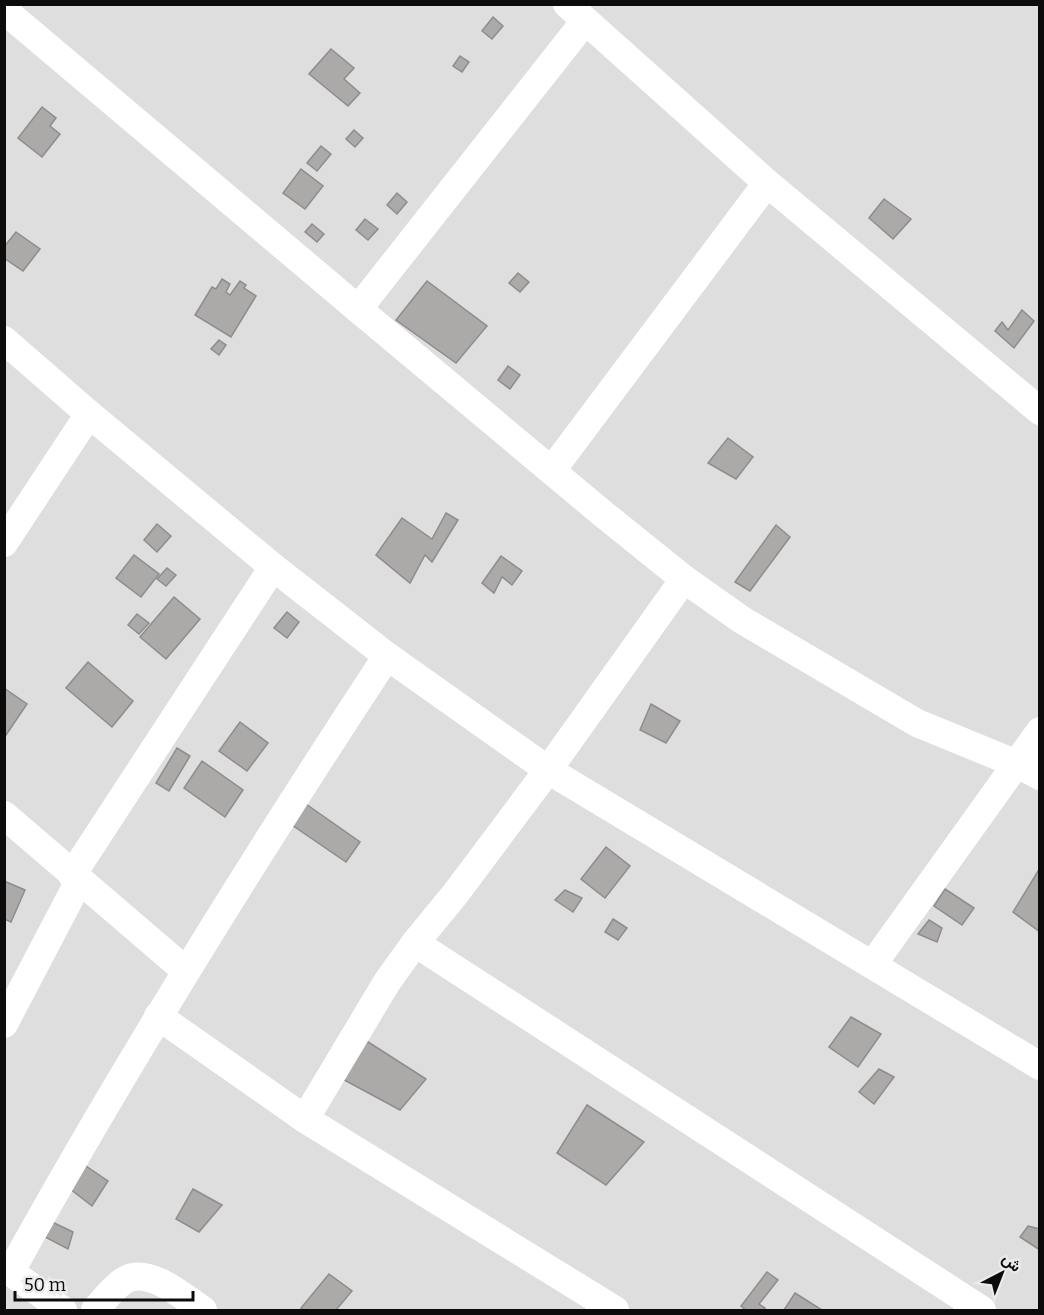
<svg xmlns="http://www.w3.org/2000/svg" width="1044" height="1315" font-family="Bitter,Vazirmatn,serif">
	<rect width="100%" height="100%" fill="#dededf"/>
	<g fill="#abaaa9" stroke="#8e8c8c" stroke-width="1.5">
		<path d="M 493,17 L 503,26 L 492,39 L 482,31 Z"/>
		<path d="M 331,49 L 354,68 L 344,79 L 360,93 L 348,106 L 309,74 Z"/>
		<path d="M 460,56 L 469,62 L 462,72 L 453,66 Z"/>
		<path d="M 42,107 L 56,118 L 50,126 L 60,134 L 42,157 L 18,138 Z"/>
		<path d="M 354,130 L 363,138 L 355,147 L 346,139 Z"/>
		<path d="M 321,146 L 331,154 L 317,171 L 307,163 Z"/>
		<path d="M 301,169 L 323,186 L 305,209 L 283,193 Z"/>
		<path d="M 397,193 L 407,202 L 397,214 L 387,205 Z"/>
		<path d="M 884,199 L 911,219 L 893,239 L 869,218 Z"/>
		<path d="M 365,219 L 378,229 L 368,240 L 356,230 Z"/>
		<path d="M 312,224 L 324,234 L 317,242 L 305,232 Z"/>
		<path d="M 16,232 L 40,249 L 23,271 L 4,258 L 4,247 Z"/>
		<path d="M 518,273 L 529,282 L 520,292 L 509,283 Z"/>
		<path d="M 222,279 L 230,284 L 226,292 L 230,295 L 240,281 L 246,285 L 244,288 L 256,296 L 231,337 L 195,315 L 212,287 L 216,289 Z"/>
		<path d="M 427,281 L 487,326 L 456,363 L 396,320 Z"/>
		<path d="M 1022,310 L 1034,321 L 1014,348 L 995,331 L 1002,322 L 1008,330 Z"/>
		<path d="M 219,340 L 226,345 L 219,355 L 211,349 Z"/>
		<path d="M 508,366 L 520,375 L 510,389 L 498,380 Z"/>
		<path d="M 728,438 L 753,457 L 736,479 L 708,463 Z"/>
		<path d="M 446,513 L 458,520 L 432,562 L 425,555 L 410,583 L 376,555 L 402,518 L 432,539 Z"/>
		<path d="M 157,524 L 171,536 L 157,552 L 144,540 Z"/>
		<path d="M 776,525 L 790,537 L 750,591 L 735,582 Z"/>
		<path d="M 134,555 L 159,574 L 141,597 L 116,578 Z"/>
		<path d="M 501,556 L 522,571 L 512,585 L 502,577 L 494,593 L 482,583 Z"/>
		<path d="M 167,568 L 176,575 L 166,586 L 157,579 Z"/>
		<path d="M 174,597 L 200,619 L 166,659 L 140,637 Z"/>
		<path d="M 287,612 L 299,622 L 287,638 L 274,628 Z"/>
		<path d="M 137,614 L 149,623 L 139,634 L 128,625 Z"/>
		<path d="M 88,662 L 133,701 L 112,727 L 66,688 Z"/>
		<path d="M 4,688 L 27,704 L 6,735 L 4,734 Z"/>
		<path d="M 651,704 L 680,721 L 666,743 L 640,730 Z"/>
		<path d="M 240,722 L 268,743 L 247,771 L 219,751 Z"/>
		<path d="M 177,748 L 190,756 L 169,791 L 156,783 Z"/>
		<path d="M 202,761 L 243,790 L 225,817 L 184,788 Z"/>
		<path d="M 306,804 L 360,842 L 346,862 L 292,825 Z"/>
		<path d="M 606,847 L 630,866 L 605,898 L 581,879 Z"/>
		<path d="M 1040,868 L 1040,932 L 1013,912 Z"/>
		<path d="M 4,881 L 25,890 L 11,922 L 4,919 Z"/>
		<path d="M 945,889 L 974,908 L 962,925 L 934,906 Z"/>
		<path d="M 565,890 L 582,898 L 573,912 L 555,900 Z"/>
		<path d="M 613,919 L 627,928 L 618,940 L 605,932 Z"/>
		<path d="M 929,920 L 942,928 L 937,942 L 918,934 Z"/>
		<path d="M 851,1017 L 881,1034 L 858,1067 L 829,1047 Z"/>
		<path d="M 365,1040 L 426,1079 L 400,1110 L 335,1075 Z"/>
		<path d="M 879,1069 L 894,1077 L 874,1104 L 859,1092 Z"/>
		<path d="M 587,1105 L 644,1142 L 606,1185 L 557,1153 Z"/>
		<path d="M 80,1162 L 108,1181 L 92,1206 L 65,1185 Z"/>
		<path d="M 193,1189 L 222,1205 L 199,1232 L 176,1219 Z"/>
		<path d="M 52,1222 L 73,1232 L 68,1249 L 45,1237 Z"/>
		<path d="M 1028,1226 L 1040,1229 L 1040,1250 L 1020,1237 Z"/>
		<path d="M 767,1272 L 778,1280 L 759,1304 L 765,1308 L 763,1310 L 746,1310 L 741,1306 Z"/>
		<path d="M 329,1274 L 352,1291 L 336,1310 L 304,1310 L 301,1308 Z"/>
		<path d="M 795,1293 L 822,1310 L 784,1310 Z"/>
	</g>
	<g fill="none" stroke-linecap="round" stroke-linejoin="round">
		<g stroke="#fff" stroke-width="28">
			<path d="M 567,4 L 767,183 L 1040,411"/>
			<path d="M 4,10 L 358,309 L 602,513 L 684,579 L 742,620 L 917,723 L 1017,764 L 1040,776"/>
			<path d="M 358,309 L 585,21"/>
			<path d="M 4,340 L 89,414 L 273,567 L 387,656 L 548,770 L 1040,1066"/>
			<path d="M 552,470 L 767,183"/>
			<path d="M 4,543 L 89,414"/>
			<path d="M 4,815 L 186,971"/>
			<path d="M 72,875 L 273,567"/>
			<path d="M 415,943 L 982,1310"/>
			<path d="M 873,964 L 1040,731"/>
			<path d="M 158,1016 L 305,1119 L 615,1310"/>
			<path d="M 4,1024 L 79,881"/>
			<path d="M 305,1119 L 387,982 L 415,943 L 456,893 L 548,770 L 684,579"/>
			<path d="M 4,1267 L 63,1310"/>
			<path d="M 11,1271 C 127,1061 255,857 387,656"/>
			<path d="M 95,1310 C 104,1301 113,1287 125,1280 C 149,1266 183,1297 203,1310"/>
		</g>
	</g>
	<rect width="1044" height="1315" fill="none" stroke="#0c0c0c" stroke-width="12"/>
	<g transform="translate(1002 1273) rotate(42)" stroke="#ebebec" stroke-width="4.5" paint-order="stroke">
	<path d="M0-4.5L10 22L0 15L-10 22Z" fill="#0c0c0c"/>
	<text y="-9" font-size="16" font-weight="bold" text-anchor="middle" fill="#0c0c0c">ش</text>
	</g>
	<path d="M15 1291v9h178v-9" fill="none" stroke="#0c0c0c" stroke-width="3"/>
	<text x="24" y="1291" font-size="18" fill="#0c0c0c" stroke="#ebebec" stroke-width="4.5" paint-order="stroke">50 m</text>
</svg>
